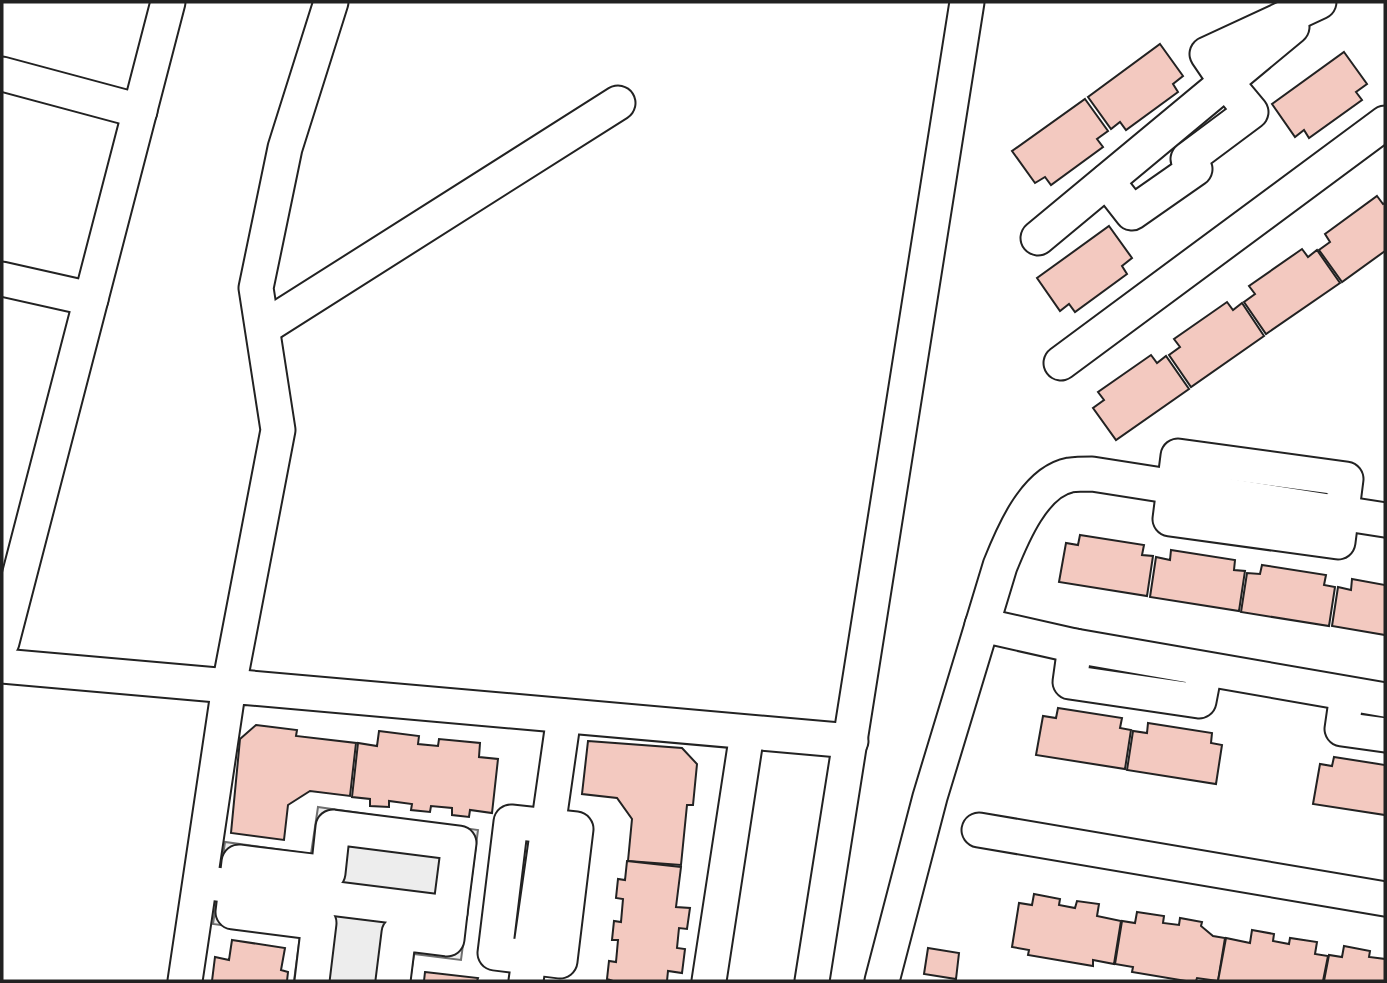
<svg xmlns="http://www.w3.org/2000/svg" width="1387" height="983" font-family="Inter,sans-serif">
	<rect width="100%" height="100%" fill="#fff"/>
	<path fill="#ededed" stroke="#6f6f6f" stroke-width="2" d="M 318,807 L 478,830 L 461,960 L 414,954 L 410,981 L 294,981 L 300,936 L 213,924 L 225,842 L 311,854 Z"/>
	<g fill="#f3c9c0" stroke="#222" stroke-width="2">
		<path d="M 1160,44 L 1183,76 L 1173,84 L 1178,92 L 1126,130 L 1120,122 L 1111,129 L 1088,97 Z"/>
		<path d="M 1344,52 L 1367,84 L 1356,92 L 1362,100 L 1309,138 L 1304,130 L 1295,137 L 1272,104 Z"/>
		<path d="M 1085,99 L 1108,131 L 1097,139 L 1103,147 L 1051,185 L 1045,177 L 1035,183 L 1012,151 Z"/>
		<path d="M 1377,196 L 1383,204 L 1385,203 L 1385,251 L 1342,282 L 1319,250 L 1330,242 L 1325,234 Z"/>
		<path d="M 1109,226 L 1132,258 L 1122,266 L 1127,274 L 1075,312 L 1069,304 L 1060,311 L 1037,278 Z"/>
		<path d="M 1302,249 L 1308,257 L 1317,250 L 1340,283 L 1266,334 L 1244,302 L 1255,294 L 1249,286 Z"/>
		<path d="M 1227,302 L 1233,310 L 1242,303 L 1264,336 L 1191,387 L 1169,355 L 1180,347 L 1174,339 Z"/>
		<path d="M 1151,355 L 1157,363 L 1166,356 L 1189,389 L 1116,440 L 1093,408 L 1104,400 L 1098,392 Z"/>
		<path d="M 1080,535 L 1144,545 L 1142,555 L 1153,556 L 1147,596 L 1059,582 L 1066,543 L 1078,545 Z"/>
		<path d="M 1171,550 L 1235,560 L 1234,570 L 1245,571 L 1239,611 L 1150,597 L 1156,557 L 1170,560 Z"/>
		<path d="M 1262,565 L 1326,575 L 1324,585 L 1335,587 L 1329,626 L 1241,612 L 1247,573 L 1260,574 Z"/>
		<path d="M 1352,579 L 1385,585 L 1385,635 L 1332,626 L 1338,587 L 1351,590 Z"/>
		<path d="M 1058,708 L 1122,718 L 1120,728 L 1131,730 L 1125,769 L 1036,755 L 1043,716 L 1056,718 Z"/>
		<path d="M 1148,723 L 1212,733 L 1211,743 L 1222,745 L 1216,784 L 1127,770 L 1133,731 L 1147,733 Z"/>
		<path d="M 256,725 L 297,730 L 296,736 L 356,743 L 350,796 L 310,791 L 288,805 L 284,840 L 231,833 L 240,739 Z"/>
		<path d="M 379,731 L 419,736 L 418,744 L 438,746 L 439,739 L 480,743 L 479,757 L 498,759 L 492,813 L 470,810 L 469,817 L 452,815 L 452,808 L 431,806 L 430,812 L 411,810 L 412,804 L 389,801 L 389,807 L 370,806 L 370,799 L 352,797 L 358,743 L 377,746 Z"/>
		<path d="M 588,741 L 682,748 L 697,764 L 693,805 L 687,805 L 681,865 L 628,861 L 632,819 L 617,798 L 582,794 Z"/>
		<path d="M 1334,757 L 1385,765 L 1385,815 L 1313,804 L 1320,764 L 1332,766 Z"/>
		<path d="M 627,861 L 681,867 L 676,907 L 690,908 L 687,929 L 679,928 L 677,948 L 685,949 L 682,973 L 668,971 L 667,981 L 613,981 L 607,979 L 609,961 L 616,962 L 618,940 L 612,940 L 614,921 L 621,922 L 623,899 L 616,898 L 618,879 L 625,880 Z"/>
		<path d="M 1034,894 L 1060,899 L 1059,905 L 1075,908 L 1077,901 L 1099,904 L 1097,916 L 1121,921 L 1114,964 L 1093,960 L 1093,966 L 1028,955 L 1029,950 L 1012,947 L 1019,903 L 1032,905 Z"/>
		<path d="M 1137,912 L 1164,916 L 1163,923 L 1179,925 L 1180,918 L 1202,922 L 1201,926 L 1213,936 L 1225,938 L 1218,981 L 1197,978 L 1196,981 L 1186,981 L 1132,972 L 1133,967 L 1115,964 L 1122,921 L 1135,923 Z"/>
		<path d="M 1252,930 L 1274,934 L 1273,941 L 1289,944 L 1290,938 L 1317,942 L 1315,954 L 1328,956 L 1323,981 L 1218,981 L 1226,938 L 1250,943 Z"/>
		<path d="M 232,940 L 285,948 L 281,970 L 288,972 L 287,981 L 212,981 L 215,957 L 229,960 Z"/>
		<path d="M 1344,946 L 1370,951 L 1369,957 L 1385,959 L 1385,981 L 1324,981 L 1329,955 L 1342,957 Z"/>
		<path d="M 928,948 L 959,953 L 956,979 L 924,974 Z"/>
		<path d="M 425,972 L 478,978 L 477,981 L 424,981 Z"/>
	</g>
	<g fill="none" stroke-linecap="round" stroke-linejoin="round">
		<g stroke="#222" stroke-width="37">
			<g id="minor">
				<path d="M 2,74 L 140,111"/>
				<path d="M 1107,181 L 1132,213 L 1195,169 L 1188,159 L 1251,112 L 1226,82 L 1207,54 L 1319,2"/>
				<path d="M 1038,238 L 1292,27"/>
				<path d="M 2,279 L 91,299"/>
				<path d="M 263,328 L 618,103"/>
				<path d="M 1061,363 L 1385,123"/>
				<path d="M 1178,456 L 1346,479 L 1338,542 L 1170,519 Z"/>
				<path d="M 982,625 L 1075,646 L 1385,700"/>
				<path d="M 2,642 L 168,2"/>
				<path d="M 1075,646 L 1070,682 L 1199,701 L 1205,670"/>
				<path d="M 2,666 L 229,686 L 278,430 L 256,288 L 285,148 L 331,2"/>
				<path d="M 1347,694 L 1342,729 L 1385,735"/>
				<path d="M 511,822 L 576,829 L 560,961 L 495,953 Z"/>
				<path d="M 979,830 L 1385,899"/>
				<path d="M 216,884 L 450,913 L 447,939 L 399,933 L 393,981"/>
				<path d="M 185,981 L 229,686 L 851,741"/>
				<path d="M 312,981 L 319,923 L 233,912 L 239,862 L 328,873 L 333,827 L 459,843 L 450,913"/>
				<path d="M 526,981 L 564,716"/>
				<path d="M 709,981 L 747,733"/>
				<path d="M 812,981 L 967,2"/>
				<path d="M 882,981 L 930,797 L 1000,566 C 1012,536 1034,482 1070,475 C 1077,474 1085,474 1092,474 L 1385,520"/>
			</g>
		</g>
		<use href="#minor" stroke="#fff" stroke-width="33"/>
	</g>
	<rect width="1387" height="983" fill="none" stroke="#222222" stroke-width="7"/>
</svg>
